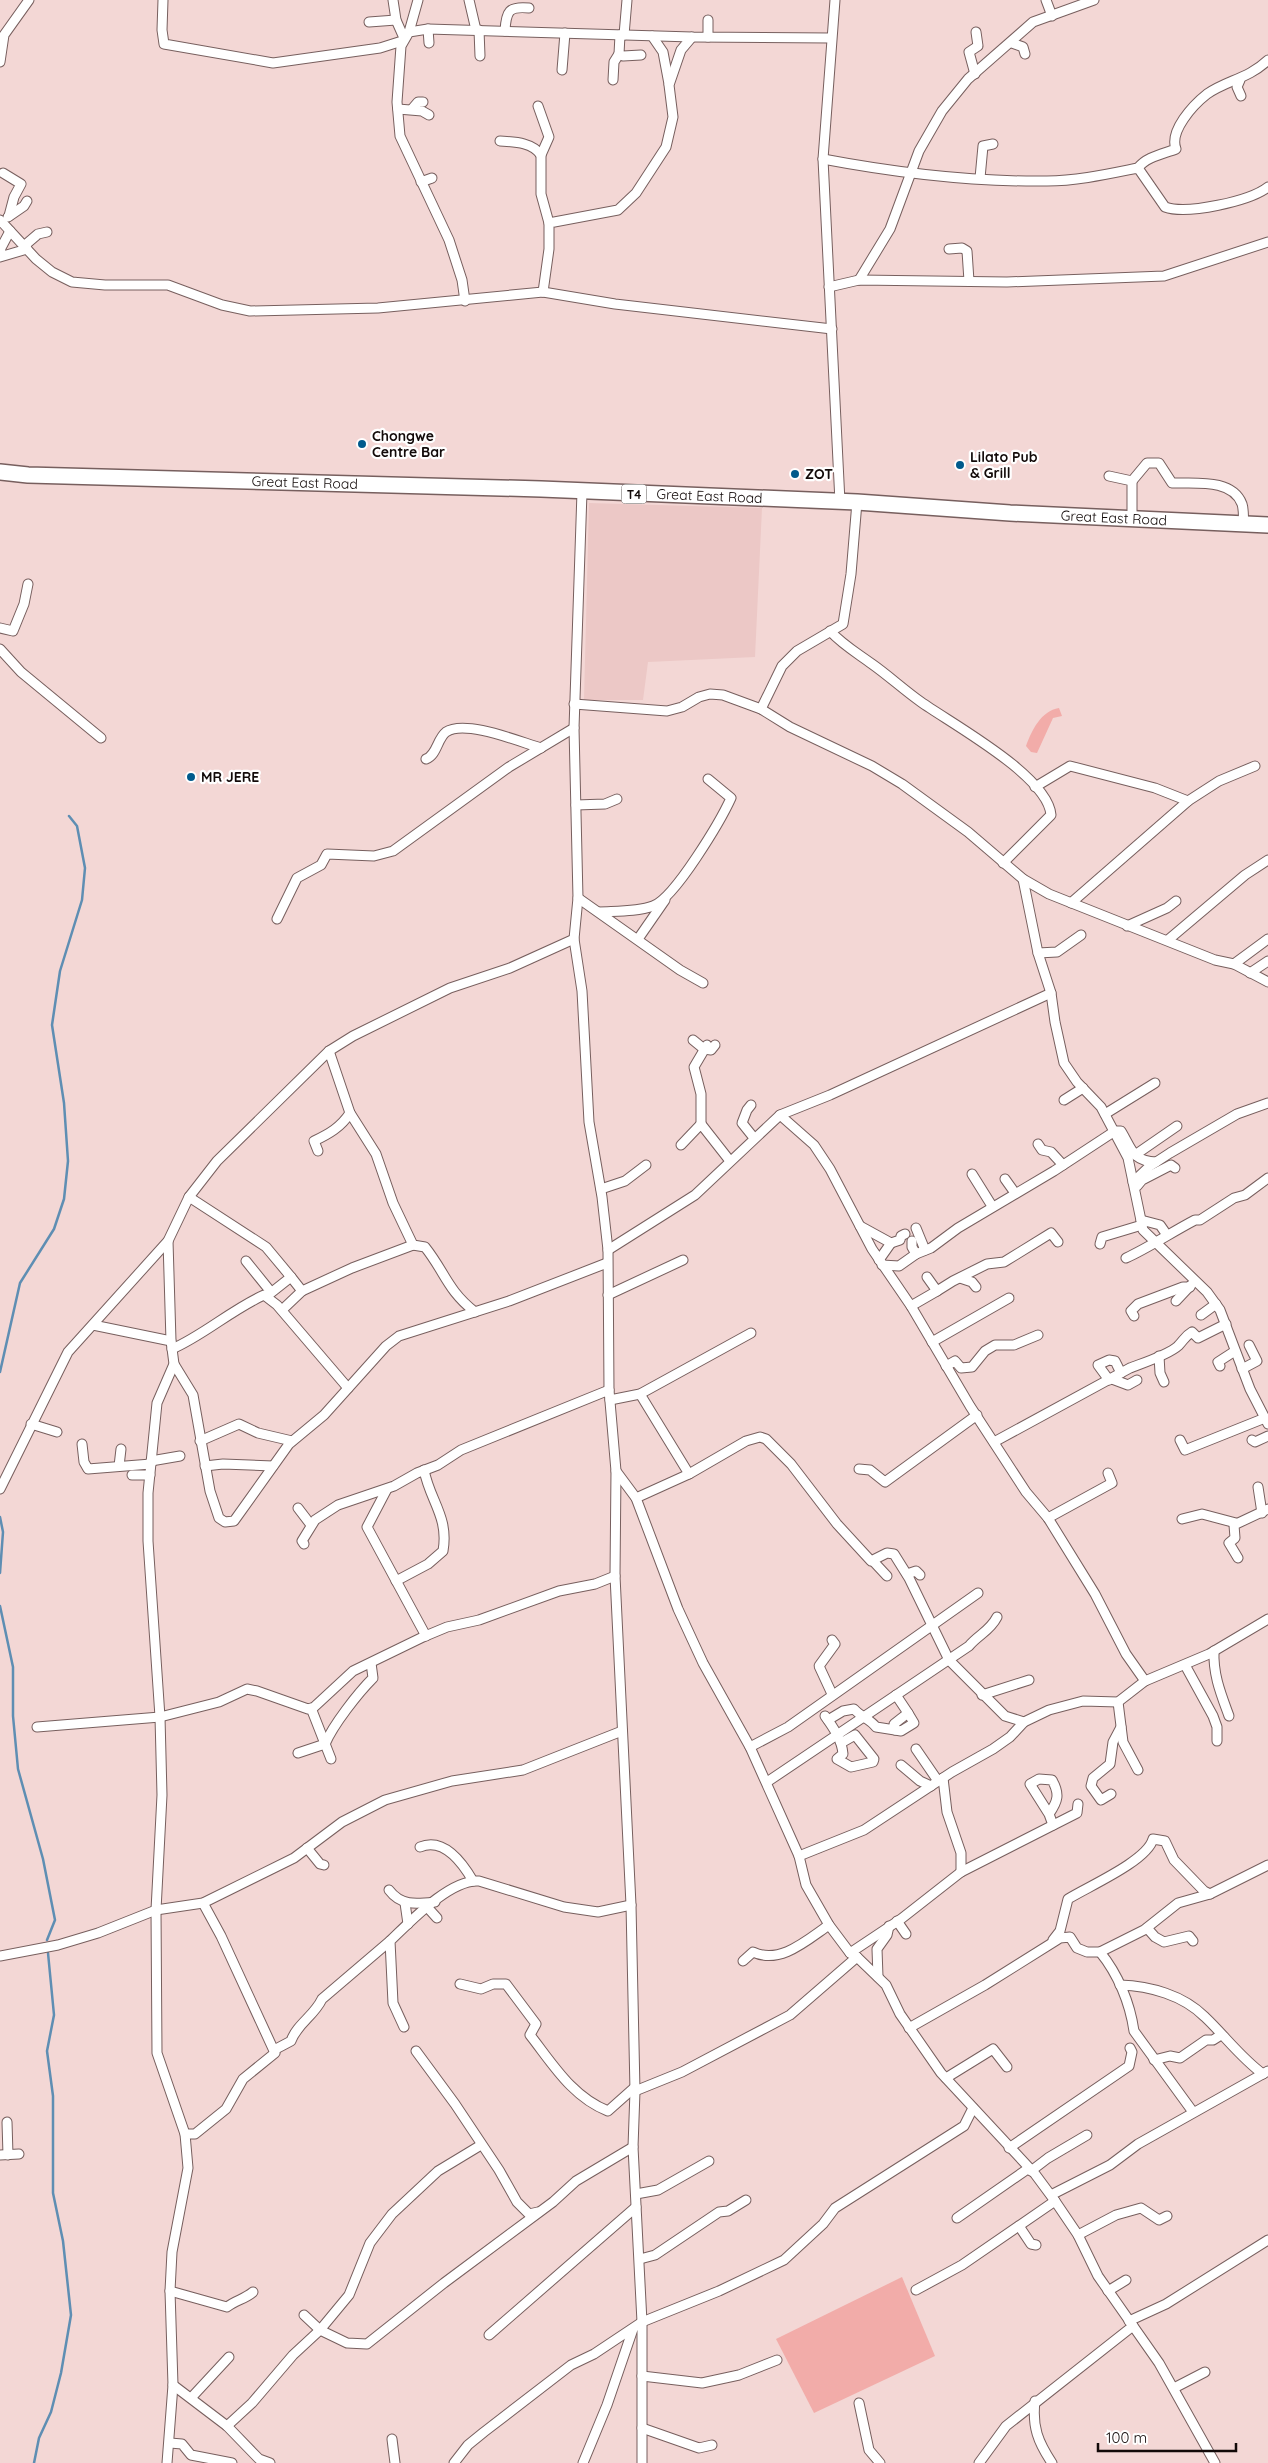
<svg xmlns="http://www.w3.org/2000/svg" width="1268" height="2463" font-family="Quicksand,sans-serif">
	<rect width="100%" height="100%" fill="#f3d7d5"/>
	<path fill="#ecc8c6" d="M 589,503 L 762,508 L 755,657 L 648,662 L 643,700 L 584,700 Z"/>
	<g fill="#f2aca9">
		<path d="M 1059,708 L 1062,716 L 1053,718 L 1037,753 L 1031,752 L 1026,746 C 1032,730 1041,711 1059,708 Z"/>
		<path d="M 902,2277 L 935,2356 L 814,2413 L 776,2339 Z"/>
	</g>
	<g fill="none" stroke-linecap="round" stroke-linejoin="round">
		<g stroke="#5e8eb3" stroke-width="2.5">
			<path d="M 0,1372 L 20,1283 L 54,1229 L 64,1199 L 68,1161 L 64,1103 L 52,1025 L 60,971 L 82,900 L 85,868 L 77,826 L 69,816"/>
			<path d="M 0,1517 L 3,1532 L 0,1573"/>
			<path d="M 0,1606 L 13,1667 L 13,1716 L 18,1769 L 43,1859 L 55,1920 L 47,1940"/>
			<path d="M 34,2463 L 39,2438 L 51,2412 L 61,2373 L 71,2315 L 63,2241 L 53,2193 L 53,2096 L 47,2051 L 54,2015 L 48,1953"/>
		</g>
		<g stroke="#775f5e" stroke-width="11">
			<g id="minor">
				<path d="M 163,0 L 162,30 L 164,44 L 273,63 L 380,48 L 402,41"/>
				<path d="M 393,0 L 396,20 L 404,38"/>
				<path d="M 469,0 L 476,30"/>
				<path d="M 835,0 L 823,159 L 840,502"/>
				<path d="M 1046,0 L 1052,16"/>
				<path d="M 369,22 L 396,20"/>
				<path d="M 428,29 L 429,43"/>
				<path d="M 479,30 L 480,56"/>
				<path d="M 505,31 C 506,11 509,6 529,8"/>
				<path d="M 409,32 L 418,0"/>
				<path d="M 620,35 L 619,54 L 623,56 L 641,55"/>
				<path d="M 624,35 L 627,0"/>
				<path d="M 652,36 L 663,52 L 669,84"/>
				<path d="M 708,37 L 708,20"/>
				<path d="M 1012,43 L 1023,47 L 1025,54"/>
				<path d="M 0,62 L 4,35 L 29,0"/>
				<path d="M 562,70 L 565,33"/>
				<path d="M 975,74 L 969,52 L 978,46 L 976,32"/>
				<path d="M 613,80 L 614,62 L 619,54"/>
				<path d="M 1240,80 L 1237,87 L 1241,96"/>
				<path d="M 538,106 L 549,137 L 541,155 L 541,194 L 549,223"/>
				<path d="M 398,109 L 422,111 L 429,115"/>
				<path d="M 412,109 L 418,102 L 423,102"/>
				<path d="M 500,141 C 514,142 532,142 541,155"/>
				<path d="M 823,159 C 897,173 971,182 1047,181 C 1077,181 1108,174 1138,168 L 1165,207 C 1187,215 1250,201 1268,187"/>
				<path d="M 1138,168 C 1146,157 1163,154 1176,149 C 1169,131 1193,105 1207,94 C 1227,80 1248,79 1268,60"/>
				<path d="M 3,173 L 21,184 L 14,197 L 9,216"/>
				<path d="M 980,178 L 983,146 L 993,144"/>
				<path d="M 421,182 L 432,178"/>
				<path d="M 8,217 L 24,206 L 27,201"/>
				<path d="M 0,220 L 36,259 L 52,272 L 72,282 L 105,285 L 168,285 L 222,305 L 250,311 L 378,308 L 543,292 L 615,304 L 832,329"/>
				<path d="M 24,246 L 38,234 L 47,232"/>
				<path d="M 949,249 L 962,248 L 967,251 L 969,281"/>
				<path d="M 0,256 L 1,248 L 10,231"/>
				<path d="M 0,257 L 27,249"/>
				<path d="M 859,280 L 890,229 L 919,151 L 942,111 L 968,79 L 1033,22 L 1094,0"/>
				<path d="M 829,287 L 859,280 L 1007,282 L 1164,276 L 1268,242"/>
				<path d="M 543,292 L 549,249 L 549,223 L 618,210 L 636,193 L 666,147 L 673,117 L 669,85 L 681,50 L 692,37"/>
				<path d="M 465,301 L 462,280 L 449,240 L 400,136 L 397,102 L 401,46 L 409,32 L 428,29 L 692,37 L 830,38"/>
				<path d="M 1109,476 L 1132,481 L 1132,519"/>
				<path d="M 1132,481 L 1147,463 L 1159,463 L 1172,483 C 1194,484 1232,478 1242,504 C 1244,510 1243,518 1244,524"/>
				<path d="M 582,492 L 574,728 L 578,898 L 574,939 L 582,991 L 589,1122 L 602,1197 L 608,1250 L 609,1390 L 616,1471 L 615,1576 L 631,1905 L 635,2091 L 633,2147 L 642,2322 L 642,2463"/>
				<path d="M 0,628 L 13,631 L 24,604 L 28,584"/>
				<path d="M 830,631 C 843,645 857,653 872,664 C 889,676 904,690 921,702 C 952,724 1048,776 1051,815 L 1003,863"/>
				<path d="M 0,649 L 21,672 L 101,738"/>
				<path d="M 574,704 L 667,711 L 682,707 L 699,697 L 710,694 L 723,695 L 761,709 L 790,727 L 872,766 L 902,784 L 968,832 L 1023,879 L 1049,894 L 1215,960 L 1234,964 L 1268,982"/>
				<path d="M 761,709 L 782,666 L 797,651 L 843,624 L 851,574 L 857,502"/>
				<path d="M 426,759 C 437,755 437,739 446,732 C 465,719 520,742 541,748"/>
				<path d="M 1035,787 L 1070,766 L 1155,788 L 1188,801"/>
				<path d="M 576,805 L 605,804 L 617,799"/>
				<path d="M 1023,879 L 1038,953 L 1051,993 L 1055,1022 L 1064,1063 L 1077,1082 L 1101,1107 L 1128,1158 L 1143,1230 L 1207,1292 L 1220,1310 L 1250,1389 L 1268,1424"/>
				<path d="M 578,898 L 680,970 L 703,983"/>
				<path d="M 1071,903 L 1188,801 L 1219,781 L 1255,766"/>
				<path d="M 599,912 C 616,911 637,912 653,906 C 675,898 721,820 731,798 L 708,779"/>
				<path d="M 277,919 L 297,878 L 321,865 L 327,854 L 374,856 L 393,851 L 509,767 L 574,728"/>
				<path d="M 1127,926 L 1167,908 L 1176,901"/>
				<path d="M 638,939 L 665,900"/>
				<path d="M 1168,940 L 1245,875 L 1268,860"/>
				<path d="M 1038,953 L 1057,952 L 1081,935"/>
				<path d="M 1234,964 L 1268,939"/>
				<path d="M 1250,973 L 1268,961"/>
				<path d="M 693,1040 L 704,1049 L 711,1050 L 715,1045"/>
				<path d="M 1064,1100 L 1083,1088"/>
				<path d="M 751,1105 L 747,1110 L 742,1123 L 754,1138"/>
				<path d="M 350,1113 L 376,1154 L 393,1203 L 413,1245 L 425,1247 C 445,1272 447,1290 475,1312"/>
				<path d="M 1105,1114 L 1155,1083"/>
				<path d="M 780,1115 L 814,1145 L 830,1169 L 872,1249 L 911,1306 L 970,1406 L 1026,1492 L 1048,1518 L 1095,1594 L 1126,1654 L 1145,1681"/>
				<path d="M 701,1124 L 701,1094 L 694,1067 L 707,1045"/>
				<path d="M 1038,1144 L 1042,1150 L 1051,1152 L 1063,1165"/>
				<path d="M 681,1145 L 701,1124 L 730,1161"/>
				<path d="M 318,1151 L 314,1141 C 329,1134 341,1127 350,1113 L 329,1051"/>
				<path d="M 1135,1155 L 1177,1126"/>
				<path d="M 972,1174 L 992,1206"/>
				<path d="M 1005,1179 L 1015,1193"/>
				<path d="M 1133,1182 L 1150,1166 L 1170,1153 L 1237,1114 L 1268,1103"/>
				<path d="M 1137,1186 L 1142,1180 L 1171,1165 L 1175,1168"/>
				<path d="M 601,1189 L 625,1181 L 646,1165"/>
				<path d="M 189,1197 L 266,1247 L 291,1277"/>
				<path d="M 1141,1220 L 1160,1225 L 1167,1235"/>
				<path d="M 860,1226 L 891,1243 L 900,1240 L 901,1236 L 905,1234"/>
				<path d="M 916,1228 L 925,1250"/>
				<path d="M 912,1241 L 912,1247 L 916,1254"/>
				<path d="M 1100,1244 L 1102,1237 L 1142,1225"/>
				<path d="M 608,1250 L 695,1195 L 780,1115 L 830,1095 L 1051,993"/>
				<path d="M 1126,1258 C 1148,1248 1172,1232 1195,1220 L 1200,1220 L 1234,1198 L 1245,1195 L 1268,1178"/>
				<path d="M 879,1260 L 891,1243"/>
				<path d="M 246,1261 L 271,1292"/>
				<path d="M 882,1265 L 899,1266 L 916,1254 L 931,1248 L 958,1228 L 1054,1171 L 1115,1131 L 1121,1131 C 1132,1149 1132,1161 1156,1162"/>
				<path d="M 960,1278 L 972,1282 L 976,1287"/>
				<path d="M 302,1291 L 352,1268 L 413,1245"/>
				<path d="M 937,1291 L 953,1281 L 987,1264 L 1004,1262 L 1051,1233 L 1058,1242"/>
				<path d="M 608,1295 L 683,1260"/>
				<path d="M 267,1296 L 291,1277 L 302,1291 L 282,1310"/>
				<path d="M 1176,1301 L 1191,1285"/>
				<path d="M 911,1306 L 937,1291 L 927,1277"/>
				<path d="M 1201,1315 L 1216,1304"/>
				<path d="M 1134,1316 L 1131,1311 L 1138,1304 L 1183,1287 L 1190,1287"/>
				<path d="M 93,1325 L 171,1341"/>
				<path d="M 932,1342 L 1009,1298"/>
				<path d="M 172,1349 C 204,1335 231,1310 264,1295 L 277,1305 L 348,1388"/>
				<path d="M 1159,1356 L 1160,1373 L 1164,1382"/>
				<path d="M 174,1364 L 193,1395 L 210,1491 L 219,1518 L 225,1522 L 234,1521 L 289,1444 L 324,1415 L 386,1346 L 399,1336 L 509,1301 L 607,1263"/>
				<path d="M 946,1366 L 955,1361 L 961,1368 L 972,1367 L 985,1351 L 995,1345 L 1014,1345 L 1038,1335"/>
				<path d="M 1220,1366 L 1218,1362 L 1235,1351"/>
				<path d="M 1242,1369 L 1257,1361 L 1249,1345"/>
				<path d="M 1112,1379 L 1128,1385 L 1137,1380"/>
				<path d="M 1109,1380 L 1098,1365 L 1109,1360 L 1115,1361 L 1121,1373"/>
				<path d="M 640,1394 L 689,1474"/>
				<path d="M 610,1400 L 640,1394 L 751,1333"/>
				<path d="M 31,1424 L 57,1432"/>
				<path d="M 1180,1440 L 1185,1450 L 1265,1418"/>
				<path d="M 1252,1440 L 1255,1442 L 1268,1436"/>
				<path d="M 200,1441 L 239,1424 L 258,1433 L 292,1441"/>
				<path d="M 994,1442 L 1130,1368 C 1143,1363 1168,1355 1178,1346 C 1184,1340 1185,1336 1192,1332 L 1198,1338 L 1226,1324"/>
				<path d="M 82,1444 L 84,1462 L 88,1469 L 151,1464"/>
				<path d="M 151,1461 L 180,1456"/>
				<path d="M 119,1466 L 121,1449"/>
				<path d="M 205,1466 L 223,1464 L 273,1466"/>
				<path d="M 859,1469 L 870,1470 L 885,1482 L 977,1415"/>
				<path d="M 616,1471 L 636,1498 L 678,1609 L 703,1663 L 750,1747 L 799,1856 L 806,1885 L 829,1925 L 850,1953 L 857,1957 L 886,1985 L 900,2014 L 941,2073 L 1035,2174 L 1055,2201 L 1078,2235 L 1098,2276 L 1159,2363 L 1215,2463"/>
				<path d="M 132,1475 L 150,1475"/>
				<path d="M 1258,1487 L 1262,1513"/>
				<path d="M 0,1489 L 68,1352 L 168,1241 L 189,1197 L 217,1161 L 329,1051 L 353,1036 L 450,988 L 510,968 L 574,939"/>
				<path d="M 387,1489 L 367,1527 L 426,1636"/>
				<path d="M 636,1498 L 689,1474 L 746,1441 L 760,1437 L 766,1439 L 791,1464 L 837,1524 L 871,1561 L 887,1553 L 894,1554 L 909,1578 L 949,1660 L 1005,1716 L 1024,1722"/>
				<path d="M 298,1508 L 311,1525"/>
				<path d="M 1048,1518 L 1112,1483 L 1108,1473"/>
				<path d="M 1182,1519 L 1202,1514 L 1236,1523"/>
				<path d="M 304,1544 L 302,1541 L 315,1520 L 338,1505 L 394,1486 L 417,1473 L 438,1465 L 461,1450 L 609,1390"/>
				<path d="M 1238,1558 L 1229,1543 L 1235,1538 L 1234,1525 L 1268,1509"/>
				<path d="M 873,1561 L 887,1576"/>
				<path d="M 907,1574 L 916,1571 L 920,1575"/>
				<path d="M 396,1581 L 428,1564 L 443,1551 C 449,1517 430,1501 424,1470"/>
				<path d="M 1214,1651 C 1213,1675 1221,1694 1229,1716"/>
				<path d="M 1185,1665 L 1213,1716 L 1217,1727 L 1217,1741"/>
				<path d="M 832,1694 L 819,1666 L 835,1644 L 832,1640"/>
				<path d="M 982,1695 L 1029,1680"/>
				<path d="M 1118,1702 L 1123,1742 L 1138,1770"/>
				<path d="M 311,1708 L 331,1759"/>
				<path d="M 825,1716 C 833,1727 842,1740 843,1754 L 837,1759 L 851,1767 L 873,1762 L 874,1759 L 855,1735 L 841,1743"/>
				<path d="M 828,1720 L 843,1711 L 854,1709 C 861,1717 870,1719 876,1727 L 895,1730 L 894,1724 L 908,1713 L 896,1695"/>
				<path d="M 37,1727 L 160,1717 L 219,1702 L 247,1689 L 257,1691 L 308,1709 L 313,1708 L 353,1671 L 423,1637 L 447,1627 L 479,1620 L 559,1591 L 595,1584 L 615,1576"/>
				<path d="M 895,1730 L 901,1731 L 914,1723 L 908,1713"/>
				<path d="M 750,1747 L 788,1727 L 978,1593"/>
				<path d="M 916,1749 L 938,1781"/>
				<path d="M 298,1753 L 325,1744 C 333,1725 358,1693 373,1678 L 371,1663"/>
				<path d="M 901,1765 L 920,1781 L 931,1786"/>
				<path d="M 943,1778 L 947,1812 L 961,1853 L 961,1872"/>
				<path d="M 767,1782 L 969,1646 C 978,1635 990,1631 997,1617"/>
				<path d="M 1111,1794 L 1101,1800 L 1091,1786 L 1093,1778 L 1110,1764 L 1113,1742 L 1121,1727"/>
				<path d="M 1049,1814 C 1058,1801 1060,1794 1052,1780 L 1039,1779 L 1030,1784 L 1049,1814 L 1053,1825"/>
				<path d="M 420,1847 C 444,1837 462,1862 473,1881"/>
				<path d="M 307,1848 L 320,1864 L 324,1865"/>
				<path d="M 799,1856 L 864,1830 L 952,1772 L 993,1749 L 1010,1737 L 1024,1722 L 1049,1710 L 1083,1701 L 1118,1702 L 1145,1681 L 1209,1654 L 1268,1619"/>
				<path d="M 389,1890 C 401,1906 416,1904 435,1902"/>
				<path d="M 405,1903 L 408,1924"/>
				<path d="M 428,1908 L 437,1918"/>
				<path d="M 897,1921 L 906,1934"/>
				<path d="M 1147,1928 L 1155,1937 L 1164,1942 L 1189,1936 L 1193,1941"/>
				<path d="M 1053,1940 L 1060,1931 L 1068,1899 C 1089,1886 1147,1861 1153,1839 L 1165,1841 L 1174,1860 L 1204,1891 L 1210,1894 L 1268,1865"/>
				<path d="M 1100,1952 C 1118,1974 1130,2003 1134,2031 L 1193,2112"/>
				<path d="M 850,1953 L 901,1919 L 961,1872 L 1077,1813 L 1078,1804"/>
				<path d="M 0,1956 L 58,1945 L 98,1933 L 156,1910 L 203,1903 L 294,1858 L 342,1822 L 385,1800 L 452,1781 L 523,1770 L 622,1731"/>
				<path d="M 743,1961 L 753,1952 C 780,1965 807,1940 829,1925"/>
				<path d="M 878,1977 L 877,1949 L 887,1935 L 889,1926"/>
				<path d="M 460,1984 L 481,1989 L 493,1984 L 506,1984 L 536,2024 L 530,2035 C 552,2063 572,2097 608,2111 L 635,2087"/>
				<path d="M 1120,1985 C 1150,1986 1183,1995 1205,2017 C 1225,2036 1241,2058 1263,2074"/>
				<path d="M 404,2027 L 393,2003 L 390,1941 C 410,1922 450,1879 479,1881 L 564,1907 L 598,1912 L 631,1905"/>
				<path d="M 909,2028 L 985,1985 L 1060,1938 L 1070,1937 L 1077,1948 L 1087,1952 L 1100,1952 L 1144,1930 L 1178,1903 L 1210,1894"/>
				<path d="M 274,2050 L 291,2041 C 297,2024 314,2016 322,1999 L 390,1941"/>
				<path d="M 416,2051 L 455,2104 L 499,2170 L 517,2202 L 529,2214 L 538,2212"/>
				<path d="M 1154,2060 L 1170,2056 L 1180,2058 L 1206,2040 L 1213,2040 L 1221,2035"/>
				<path d="M 946,2078 L 993,2049 L 1007,2067"/>
				<path d="M 635,2091 L 682,2072 L 790,2015 L 857,1957"/>
				<path d="M 7,2122 L 8,2155"/>
				<path d="M 185,2134 L 195,2134 L 226,2109 L 243,2079 L 275,2053 L 221,1936 L 203,1903"/>
				<path d="M 1009,2148 L 1129,2066 L 1132,2052 L 1130,2048"/>
				<path d="M 0,2155 L 19,2154"/>
				<path d="M 1031,2171 L 1048,2158 L 1087,2135"/>
				<path d="M 636,2194 L 658,2190 L 709,2161"/>
				<path d="M 1051,2195 L 1110,2165 L 1138,2144 L 1268,2071"/>
				<path d="M 957,2218 L 1029,2168"/>
				<path d="M 1019,2226 L 1031,2244 L 1036,2245"/>
				<path d="M 1078,2235 L 1116,2215 L 1141,2208 L 1159,2220 L 1167,2216"/>
				<path d="M 640,2259 L 655,2255 L 719,2212 L 728,2211 L 746,2200"/>
				<path d="M 916,2290 L 962,2265 L 1055,2201"/>
				<path d="M 170,2291 L 227,2307 C 236,2300 245,2299 253,2292"/>
				<path d="M 1108,2291 L 1126,2280"/>
				<path d="M 304,2315 L 320,2330 L 347,2343 L 367,2344 L 444,2283 L 553,2202 L 576,2181 L 633,2147"/>
				<path d="M 1129,2321 L 1166,2304 L 1268,2240"/>
				<path d="M 489,2335 L 636,2207"/>
				<path d="M 642,2376 L 702,2383 L 739,2375 L 777,2360"/>
				<path d="M 173,2385 L 227,2426 L 259,2459 L 270,2463"/>
				<path d="M 1174,2388 L 1205,2372"/>
				<path d="M 191,2398 L 229,2357"/>
				<path d="M 1035,2401 C 1032,2427 1038,2442 1052,2463"/>
				<path d="M 859,2403 L 869,2450 L 880,2463"/>
				<path d="M 227,2426 L 252,2403 L 293,2355 L 320,2330 L 349,2295 L 370,2243 L 392,2214 L 438,2171 L 481,2145"/>
				<path d="M 642,2428 L 699,2448 L 712,2445"/>
				<path d="M 392,2439 L 395,2463"/>
				<path d="M 170,2443 L 182,2444 L 191,2455 L 232,2463"/>
				<path d="M 167,2463 L 173,2385 L 170,2291 L 172,2252 L 188,2168 L 185,2134 L 157,2053 L 156,1910 L 162,1795 L 160,1717 L 148,1541 L 148,1493 L 157,1403 L 174,1364 L 171,1341 L 168,1241"/>
				<path d="M 454,2463 L 468,2445 L 484,2432 L 571,2365 L 594,2354 L 642,2322 L 719,2291 L 784,2260 L 823,2224 L 835,2208 L 964,2126 L 973,2108"/>
				<path d="M 583,2463 L 607,2405 L 633,2329"/>
				<path d="M 979,2463 L 1006,2426 L 1133,2326"/>
			</g>
		</g>
		<g stroke="#775f5e" stroke-width="18">
			<g id="trunk">
				<path id="s1" d="M 0,472 L 28,475 L 541,489 L 857,502 L 1010,513 L 1268,525"/>
			</g>
		</g>
		<use href="#minor" stroke="#fff" stroke-width="9"/>
		<use href="#trunk" stroke="#fff" stroke-width="15"/>
	</g>
	<g fill="#005a8c" stroke="#fff" stroke-width="2">
		<circle cx="362" cy="444" r="5"/>
		<circle cx="960" cy="465" r="5"/>
		<circle cx="795" cy="474" r="5"/>
		<circle cx="191" cy="777" r="5"/>
	</g>
	<g text-anchor="middle" dominant-baseline="central" stroke-width="4.5" stroke-linejoin="round" paint-order="stroke">
		<rect fill="#fff" stroke="#595453" stroke-width="1" x="621.5" y="484.5" width="25" height="19" rx="4"/>
		<g font-size="12" font-weight="bold" fill="#120a09">
			<text x="634" y="494">T4</text>
		</g>
		<g font-size="14" font-weight="bold" fill="#120a09" stroke="#fff" text-anchor="start">
			<text x="372" y="436">Chongwe<tspan x="372" dy="16">Centre Bar</tspan></text>
			<text x="970" y="457">Lilato Pub<tspan x="970" dy="16">&amp; Grill</tspan></text>
			<text x="805" y="474">ZOT</text>
			<text x="201" y="777">MR JERE</text>
		</g>
		<g font-size="14" fill="#120a09" stroke="#fff">
			<text stroke="none"><textPath href="#s1" startOffset="305">Great East Road</textPath></text>
			<text stroke="none"><textPath href="#s1" startOffset="710">Great East Road</textPath></text>
			<text stroke="none"><textPath href="#s1" startOffset="1115">Great East Road</textPath></text>
		</g>
	</g>
	<path d="M1098 2443v8h138v-8" fill="none" stroke="#120a09" stroke-width="2.5"/>
	<text x="1106" y="2443" font-size="15" fill="#120a09" stroke="#ffffff" stroke-width="4" paint-order="stroke">100 m</text>
</svg>
